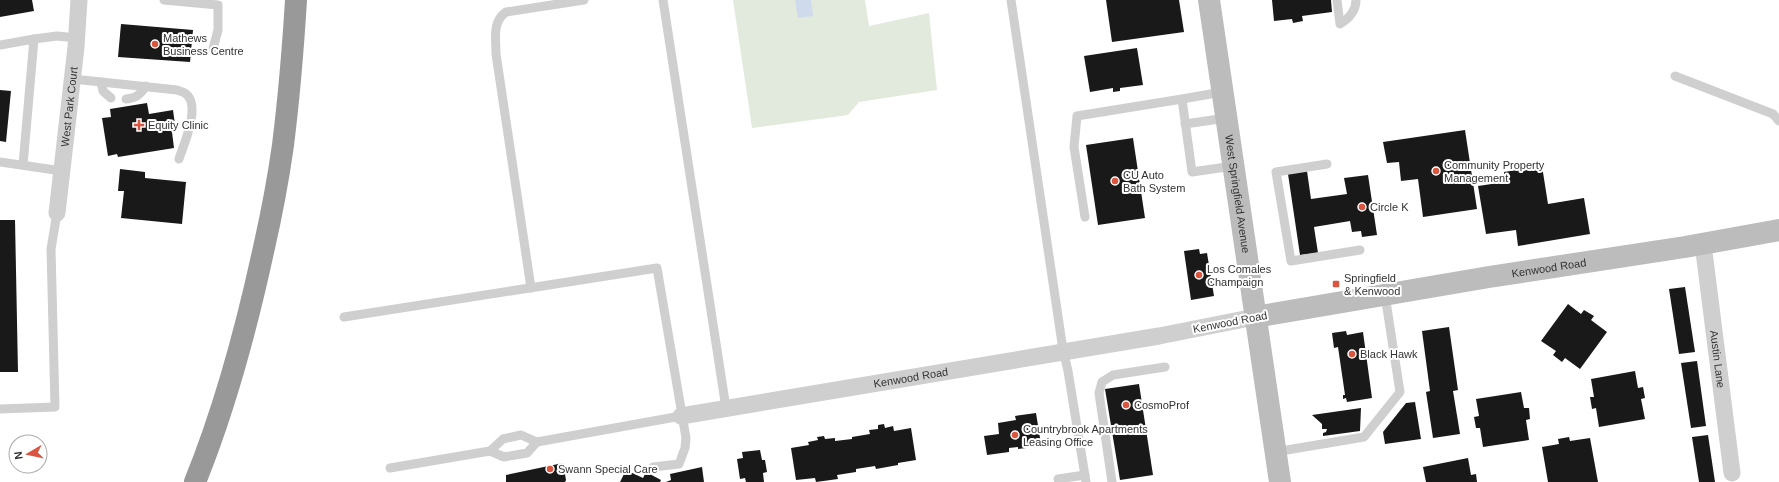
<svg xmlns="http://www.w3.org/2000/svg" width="1779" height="482" font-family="Arial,sans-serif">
	<rect width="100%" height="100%" fill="#fff"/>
	<path fill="#e2eade" d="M 733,0 L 865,0 L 869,26 L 929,13 L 937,90 L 859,102 L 848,115 L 752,128 Z"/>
	<path fill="#cfdbec" d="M 795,0 L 811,0 L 813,16 L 798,18 Z"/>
	<g fill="#191919">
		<path d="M 0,0 L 32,0 L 34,11 L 0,17 Z"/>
		<path d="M 1106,0 L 1179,0 L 1184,32 L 1112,42 Z"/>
		<path d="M 1272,0 L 1331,0 L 1332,12 L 1302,16 L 1303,21 L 1293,23 L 1292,19 L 1274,21 Z"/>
		<path d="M 121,24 L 193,30 L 190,62 L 118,57 Z"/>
		<path d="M 1137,48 L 1143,85 L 1120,88 L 1120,91 L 1113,92 L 1113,88 L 1090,92 L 1084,56 Z"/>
		<path d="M 0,90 L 11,91 L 6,142 L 0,141 Z"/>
		<path d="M 147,103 L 149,114 L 173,110 L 176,132 L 172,132 L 174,148 L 118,157 L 117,154 L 108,156 L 102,118 L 111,117 L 110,109 Z"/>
		<path d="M 1465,130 L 1477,209 L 1423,217 L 1418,179 L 1401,181 L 1399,162 L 1387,163 L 1383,142 Z"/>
		<path d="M 1133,138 L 1145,218 L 1098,225 L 1086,145 Z"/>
		<path d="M 1542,166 L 1548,204 L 1584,198 L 1590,234 L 1518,246 L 1516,230 L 1486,234 L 1478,186 L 1505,182 L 1504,172 Z"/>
		<path d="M 120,169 L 145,172 L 145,178 L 186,182 L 182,224 L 121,218 L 124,191 L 118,191 Z"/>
		<path d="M 1307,171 L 1311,199 L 1347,194 L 1344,178 L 1368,175 L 1377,235 L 1362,237 L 1361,231 L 1352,232 L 1350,221 L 1314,227 L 1318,253 L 1300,255 L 1288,174 Z"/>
		<path d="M 0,220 L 15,220 L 18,372 L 0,372 Z"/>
		<path d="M 1199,249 L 1200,254 L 1207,253 L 1214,296 L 1191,300 L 1184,251 Z"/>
		<path d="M 1685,287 L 1695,352 L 1679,354 L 1669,289 Z"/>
		<path d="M 1568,304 L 1581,314 L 1584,310 L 1594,316 L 1591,320 L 1607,332 L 1580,369 L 1565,358 L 1562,362 L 1553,355 L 1556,351 L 1541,341 Z"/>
		<path d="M 1449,327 L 1458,390 L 1453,391 L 1460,434 L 1433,438 L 1426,392 L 1430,391 L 1422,331 Z"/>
		<path d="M 1346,331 L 1347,335 L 1363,332 L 1372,398 L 1347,402 L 1346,398 L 1343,399 L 1343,395 L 1345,395 L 1338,347 L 1334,348 L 1332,333 Z"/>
		<path d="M 1697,361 L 1706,426 L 1691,428 L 1681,363 Z"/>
		<path d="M 1635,371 L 1638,388 L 1643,387 L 1645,398 L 1641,399 L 1645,419 L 1599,427 L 1596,408 L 1592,409 L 1590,397 L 1594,397 L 1591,379 Z"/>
		<path d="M 1139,384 L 1153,475 L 1120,480 L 1105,389 Z"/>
		<path d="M 1521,392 L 1524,408 L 1529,408 L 1530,419 L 1526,420 L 1529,440 L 1483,447 L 1480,428 L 1476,428 L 1474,417 L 1479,416 L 1476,399 Z"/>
		<path d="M 1415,402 L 1421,439 L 1385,444 L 1383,432 L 1406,403 Z"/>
		<path d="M 1361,408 L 1360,431 L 1323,436 L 1323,433 L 1326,432 L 1327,429 L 1322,429 L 1322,424 L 1312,415 Z"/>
		<path d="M 1036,413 L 1041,444 L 1026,446 L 1026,448 L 1018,449 L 1018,447 L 1009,448 L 1009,452 L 987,455 L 984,436 L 999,434 L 998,423 L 1016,420 L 1015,416 Z"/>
		<path d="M 884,424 L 885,428 L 893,426 L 894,431 L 911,428 L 916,460 L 898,463 L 898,465 L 876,469 L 875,466 L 856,469 L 856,472 L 837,475 L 838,479 L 816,482 L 815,478 L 796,480 L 791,448 L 809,445 L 808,442 L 818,440 L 817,437 L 824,436 L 825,439 L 835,438 L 835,441 L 852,439 L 852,437 L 870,434 L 869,430 L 878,429 L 878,425 Z"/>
		<path d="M 1708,435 L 1715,482 L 1699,482 L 1692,437 Z"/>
		<path d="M 1569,437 L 1570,441 L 1590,438 L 1598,482 L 1548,482 L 1542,447 L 1559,444 L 1558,439 Z"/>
		<path d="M 760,450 L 762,460 L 765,460 L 767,472 L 763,473 L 764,482 L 746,482 L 745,478 L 740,479 L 737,459 L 743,458 L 742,452 Z"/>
		<path d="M 1468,458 L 1471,475 L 1476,474 L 1477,482 L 1426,482 L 1423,467 Z"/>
		<path d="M 563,463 L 566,480 L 565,482 L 506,482 L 506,475 Z"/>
		<path d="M 702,467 L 704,482 L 666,482 L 671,480 L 670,474 Z"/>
		<path d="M 626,470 L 643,478 L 646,472 L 661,480 L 660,482 L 620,482 Z"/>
	</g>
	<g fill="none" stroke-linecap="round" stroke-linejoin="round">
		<g stroke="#cfcfcf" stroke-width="9">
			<path d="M 164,0 L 218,5 L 218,30 L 213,49"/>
			<path d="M 663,0 L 726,408"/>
			<path d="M 1011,0 L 1063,350 L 1068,371 L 1086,482"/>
			<path d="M 1337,0 L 1340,24 C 1350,18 1356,11 1356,0"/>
			<path d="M 0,45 L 34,39"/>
			<path d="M 1675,76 L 1773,114 L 1779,121"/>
			<path d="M 73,79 L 177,90 C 179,91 184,92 186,94 C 201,106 184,144 179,159"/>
			<path d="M 101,82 L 103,91 L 111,98"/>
			<path d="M 126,99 C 136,98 140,95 146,86"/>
			<path d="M 1182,99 L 1222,92"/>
			<path d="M 1185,124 L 1226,118"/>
			<path d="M 0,162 L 62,171"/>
			<path d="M 1327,164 L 1276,172 L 1291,261 L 1360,250"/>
			<path d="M 23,165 L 34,39 L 57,36 L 77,38"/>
			<path d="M 1085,217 L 1074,147 L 1077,116 L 1182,99 L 1192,172 L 1233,166"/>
			<path d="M 531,288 L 496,54 C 496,38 492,22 506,12 L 584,0"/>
			<path d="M 344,317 L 657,268 L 686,438 L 685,448 L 679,464 L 653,467"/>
			<path d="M 0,409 L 55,407 L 51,249 L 57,213"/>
			<path d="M 490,451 L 504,457 L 527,453 L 537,442"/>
			<path d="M 1275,452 L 1364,437 L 1400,392 L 1385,295"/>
			<path d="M 390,468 L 490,451 L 503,439 L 521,435 L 537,442 L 681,416"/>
			<path d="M 1058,479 L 1085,475"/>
			<path d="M 1112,482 L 1099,393 L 1102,382 L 1113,375 L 1165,367"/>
		</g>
		<g stroke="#cfcfcf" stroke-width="17">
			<path id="s1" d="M 57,213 L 76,47 L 79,0"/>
			<path id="s2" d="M 1703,244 L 1732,473"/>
			<path id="s3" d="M 681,416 L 1159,336 L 1255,317"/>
		</g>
		<g stroke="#bcbcbc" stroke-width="22">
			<path id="s4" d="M 1209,0 L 1280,482"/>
			<path id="s5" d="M 1255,317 L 1489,277 L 1685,247 L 1779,230"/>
		</g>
		<path stroke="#999" stroke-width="22" d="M 195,482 C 225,408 246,330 263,252 C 271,217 278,181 283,145 C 289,97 293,49 296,0"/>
	</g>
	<g fill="#db5641" stroke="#fff" stroke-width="1.5">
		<circle cx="155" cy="44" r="4"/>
		<path d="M137 119h4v4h4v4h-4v4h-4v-4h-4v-4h4z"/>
		<circle cx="1436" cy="171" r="4"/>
		<circle cx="1115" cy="181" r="4"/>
		<circle cx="1362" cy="207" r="4"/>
		<circle cx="1199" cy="275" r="4"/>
		<rect x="1332" y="280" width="8" height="8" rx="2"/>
		<circle cx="1352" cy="354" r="4"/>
		<circle cx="1126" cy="405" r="4"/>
		<circle cx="1015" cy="435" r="4"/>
		<circle cx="550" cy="469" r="4"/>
	</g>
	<g text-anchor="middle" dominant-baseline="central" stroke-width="4" stroke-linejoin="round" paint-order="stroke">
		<g font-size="11" fill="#323232" stroke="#fff" text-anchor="start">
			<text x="163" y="38">Mathews<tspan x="163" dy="13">Business Centre</tspan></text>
			<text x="148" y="125">Equity Clinic</text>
			<text x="1444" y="165">Community Property<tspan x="1444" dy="13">Management</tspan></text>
			<text x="1123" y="175">CU Auto<tspan x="1123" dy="13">Bath System</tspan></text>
			<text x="1370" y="207">Circle K</text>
			<text x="1207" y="269">Los Comales<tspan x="1207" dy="13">Champaign</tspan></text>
			<text x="1344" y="278">Springfield<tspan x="1344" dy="13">&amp; Kenwood</tspan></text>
			<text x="1360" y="354">Black Hawk</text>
			<text x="1134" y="405">CosmoProf</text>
			<text x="1023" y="429">Countrybrook Apartments<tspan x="1023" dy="13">Leasing Office</tspan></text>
			<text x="558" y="469">Swann Special Care</text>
		</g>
		<g font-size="11" fill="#323232" stroke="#fff">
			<text stroke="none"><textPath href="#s1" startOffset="107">West Park Court</textPath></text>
			<text stroke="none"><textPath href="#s4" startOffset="196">West Springfield Avenue</textPath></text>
			<text stroke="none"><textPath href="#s5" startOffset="298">Kenwood Road</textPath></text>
			<text transform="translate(1230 322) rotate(-11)">Kenwood Road</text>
			<text stroke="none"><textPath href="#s2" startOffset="116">Austin Lane</textPath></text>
			<text stroke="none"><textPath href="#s3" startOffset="233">Kenwood Road</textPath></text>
		</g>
	</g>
	<g transform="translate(28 454) rotate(261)"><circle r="19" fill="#ffffff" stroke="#adadad"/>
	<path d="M0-3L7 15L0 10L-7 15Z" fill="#db5641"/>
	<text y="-6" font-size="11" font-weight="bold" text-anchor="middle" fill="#323232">N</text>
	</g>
</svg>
